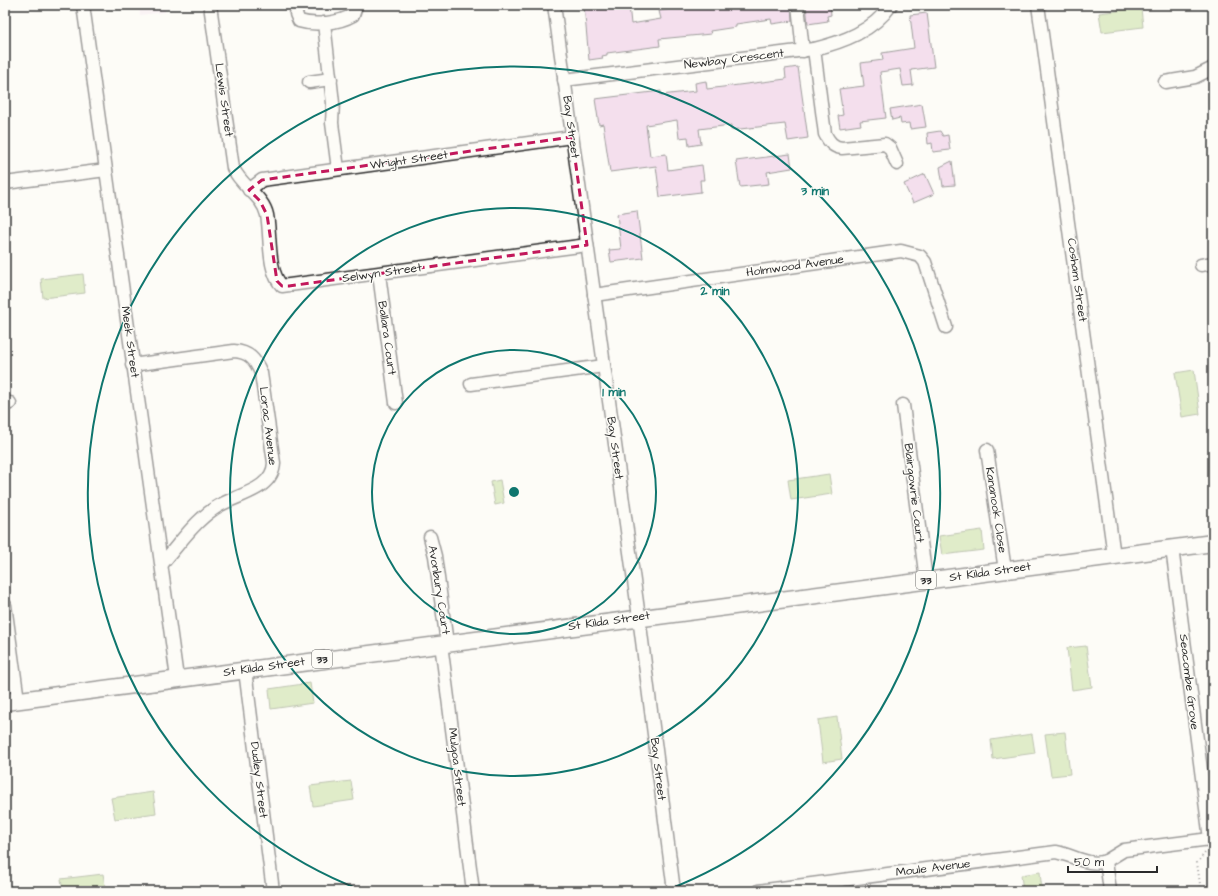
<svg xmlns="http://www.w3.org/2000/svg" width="1218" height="896" font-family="'Architects Daughter',sans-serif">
	<rect width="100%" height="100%" fill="#fdfcf7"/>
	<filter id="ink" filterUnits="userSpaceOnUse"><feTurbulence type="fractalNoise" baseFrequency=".025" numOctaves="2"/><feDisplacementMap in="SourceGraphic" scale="8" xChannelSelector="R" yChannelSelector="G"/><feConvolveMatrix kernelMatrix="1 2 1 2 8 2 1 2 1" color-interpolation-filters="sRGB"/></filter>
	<g filter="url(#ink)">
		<path fill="#f7e9f0" d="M 139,5 L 165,5 L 165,12 L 140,15 Z"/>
		<g fill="#bcd991" stroke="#74825e">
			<path d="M 1141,8 L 1143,27 L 1102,32 L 1099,13 Z"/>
			<path d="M 83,274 L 85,293 L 43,298 L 41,279 Z"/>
			<path d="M 1194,370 L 1200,414 L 1182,417 L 1175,373 Z"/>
			<path d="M 829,474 L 832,494 L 791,500 L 788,480 Z"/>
			<path d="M 500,480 L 504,503 L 495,505 L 491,482 Z"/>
			<path d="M 982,530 L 984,550 L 942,555 L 939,536 Z"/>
			<path d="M 1086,646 L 1092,687 L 1072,690 L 1067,648 Z"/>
			<path d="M 310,683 L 313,703 L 271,709 L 269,689 Z"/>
			<path d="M 837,717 L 842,759 L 823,762 L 818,720 Z"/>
			<path d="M 1065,732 L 1070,774 L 1051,776 L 1045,734 Z"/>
			<path d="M 1032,734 L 1035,753 L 993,759 L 991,740 Z"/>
			<path d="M 351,781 L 354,800 L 313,806 L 310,786 Z"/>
			<path d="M 153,792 L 156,813 L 115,819 L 111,798 Z"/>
			<path d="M 1040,872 L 1042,891 L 1023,891 L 1021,875 Z"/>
			<path d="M 103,874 L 106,891 L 63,891 L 61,879 Z"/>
		</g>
		<g fill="#e8bce1" stroke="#2b2b2b">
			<path d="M 584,5 L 629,5 L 631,24 L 661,19 L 659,11 L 686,7 L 686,5 L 791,5 L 792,21 L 772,24 L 771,19 L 736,24 L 736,27 L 710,31 L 711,34 L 659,39 L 660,46 L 607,53 L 607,55 L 602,56 L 603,58 L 589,60 Z"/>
			<path d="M 806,5 L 830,5 L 831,15 L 827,16 L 828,21 L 808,24 Z"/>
			<path d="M 927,13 L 934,67 L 911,70 L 913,85 L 903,86 L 900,69 L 880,72 L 886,118 L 860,121 L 861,125 L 840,128 L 838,116 L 843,115 L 839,89 L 864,86 L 861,63 L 883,60 L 882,53 L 914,48 L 910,15 Z"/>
			<path d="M 798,67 L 808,138 L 788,141 L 785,124 L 731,130 L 731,125 L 699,129 L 701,144 L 689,146 L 688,137 L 679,138 L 677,120 L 646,125 L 650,156 L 666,154 L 668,170 L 702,165 L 704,180 L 700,180 L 701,192 L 660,197 L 656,166 L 610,172 L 603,124 L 599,125 L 595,99 L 661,91 L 661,95 L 696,91 L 695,83 L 706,81 L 707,89 L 786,79 L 785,69 Z"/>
			<path d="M 922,104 L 926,127 L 910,129 L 909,123 L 901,124 L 900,118 L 892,120 L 890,109 Z"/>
			<path d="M 940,131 L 943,136 L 948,135 L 950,150 L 933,152 L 932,143 L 928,144 L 927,133 Z"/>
			<path d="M 790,154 L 792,168 L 767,172 L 769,184 L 740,187 L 736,161 Z"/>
			<path d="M 952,161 L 955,185 L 943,186 L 940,167 Z"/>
			<path d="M 925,174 L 934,194 L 913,203 L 904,184 Z"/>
			<path d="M 637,211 L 643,258 L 611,262 L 609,250 L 621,249 L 617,214 Z"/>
		</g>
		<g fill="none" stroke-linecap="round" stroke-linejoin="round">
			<g stroke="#2b2b2b" stroke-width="15">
				<g id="minor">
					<path d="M 83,5 L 177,678"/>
					<path d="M 210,5 L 233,168 C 241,186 263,196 267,215 C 271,236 267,271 282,286 L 587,245"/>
					<path d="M 554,5 L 639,617 L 674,891"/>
					<path d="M 798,5 L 803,51"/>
					<path d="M 1038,5 L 1114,556"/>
					<path d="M 296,14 L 299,21 C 315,26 339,23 353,15 L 356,6"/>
					<path d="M 324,23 L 333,103 L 332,123 L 338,169"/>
					<path d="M 814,49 L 825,134 C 829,142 833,147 842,148 L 885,144 L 890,148 L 897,164"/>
					<path d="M 564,80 L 814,49 C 843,42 873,31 891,5"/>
					<path d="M 309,82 L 331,79"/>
					<path d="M 1165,82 L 1195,77 L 1213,68"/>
					<path d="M 5,183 L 106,170"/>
					<path d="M 249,190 L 262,180 L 572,137"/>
					<path d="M 1201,265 L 1213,263"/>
					<path d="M 379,274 L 396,403"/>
					<path d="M 594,295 L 901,251 L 920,256 L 925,262 L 946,327"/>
					<path d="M 132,365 L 234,351 C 249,352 255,359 261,373 L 274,463 C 273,491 234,495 215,508 C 194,522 178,545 162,564"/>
					<path d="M 471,384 L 604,366"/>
					<path d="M 5,405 L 10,403"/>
					<path d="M 903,405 L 926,580"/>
					<path d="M 987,450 L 1005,570"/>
					<path d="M 430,537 L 435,556 L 447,643"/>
					<path d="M 1172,548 L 1210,839"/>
					<path d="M 5,605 L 18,700"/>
					<path d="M 441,644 L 473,891"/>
					<path d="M 245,670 L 273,891"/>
					<path d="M 758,891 L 1056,852 C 1073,855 1089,867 1106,861"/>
					<path d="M 1110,891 L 1106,861 L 1124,850 L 1210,839 L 1213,844"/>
				</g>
			</g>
			<g stroke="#2b2b2b" stroke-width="19">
				<path id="major" d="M 5,702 L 1213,543"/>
			</g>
			<path stroke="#2b2b2b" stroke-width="2" stroke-dasharray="1 3" stroke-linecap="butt" d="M 1201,891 L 1197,863 L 1205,853"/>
			<use href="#minor" stroke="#fdfcf7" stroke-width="12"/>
			<use href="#major" stroke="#fdfcf7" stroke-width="16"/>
		</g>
	</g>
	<path d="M0 0H1218V896H0ZM 572,137 L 587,245 L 289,286 L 282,286 L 277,281 L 267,215 L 260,201 L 249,190 L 262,180 Z" fill="#fdfcf7" fill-opacity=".55" fill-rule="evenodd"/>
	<path fill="none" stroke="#c2185b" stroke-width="3" stroke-dasharray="8 5" stroke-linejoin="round" d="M 572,137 L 587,245 L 289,286 L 282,286 L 277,281 L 267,215 L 260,201 L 249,190 L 262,180 Z"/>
	<g fill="none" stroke="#0f766e" stroke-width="2">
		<circle cx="514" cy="492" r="142"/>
		<circle cx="514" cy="492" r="284"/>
		<path d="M361 890A426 426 0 1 1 667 890"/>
	</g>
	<g text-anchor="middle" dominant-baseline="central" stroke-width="3" stroke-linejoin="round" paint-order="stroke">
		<g fill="#fdfcf7" stroke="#6a6a68" stroke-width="1">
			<rect x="916" y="571" width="20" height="18" rx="3"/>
			<rect x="312" y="650" width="20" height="18" rx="3"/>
		</g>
		<g font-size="11" font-weight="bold" fill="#2b2b2b">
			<text x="926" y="580">33</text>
			<text x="322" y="659">33</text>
		</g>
		<g font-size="12" fill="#2b2b2b" stroke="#fdfcf7">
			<text transform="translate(734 59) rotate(-7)">Newbay Crescent</text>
			<text transform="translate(224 100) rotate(82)">Lewis Street</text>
			<text transform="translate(571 127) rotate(82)">Bay Street</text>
			<text transform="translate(409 160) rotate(-8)">Wright Street</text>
			<text transform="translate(795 266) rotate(-8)">Holmwood Avenue</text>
			<text transform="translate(382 273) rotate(-8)">Selwyn Street</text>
			<text transform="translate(1077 280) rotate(82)">Cosham Street</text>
			<text transform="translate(387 338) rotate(82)">Ballara Court</text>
			<text transform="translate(130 342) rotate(82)">Meek Street</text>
			<text transform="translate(268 426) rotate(83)">Lorac Avenue</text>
			<text transform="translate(615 448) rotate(82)">Bay Street</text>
			<text transform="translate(914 493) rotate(83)">Blairgowrie Court</text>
			<text transform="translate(996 510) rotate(81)">Kananook Close</text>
			<text transform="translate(990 572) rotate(-8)">St Kilda Street</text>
			<text transform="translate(439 590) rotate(81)">Avonbury Court</text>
			<text transform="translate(609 621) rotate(-8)">St Kilda Street</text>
			<text transform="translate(264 667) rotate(-8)">St Kilda Street</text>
			<text transform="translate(1189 682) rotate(83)">Seacombe Grove</text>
			<text transform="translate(457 767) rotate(83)">Mulgoa Street</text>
			<text transform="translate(658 769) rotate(83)">Bay Street</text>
			<text transform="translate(259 780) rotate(83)">Dudley Street</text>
			<text transform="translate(933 868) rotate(-7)">Moule Avenue</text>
		</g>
	</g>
	<circle cx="514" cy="492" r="6" fill="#0f766e" stroke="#fdfcf7" stroke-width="2"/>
	<g font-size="12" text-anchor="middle" font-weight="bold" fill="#0f766e" stroke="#fdfcf7" stroke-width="3" stroke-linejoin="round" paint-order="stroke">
		<text x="815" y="195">3 min</text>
		<text x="715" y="295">2 min</text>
		<text x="614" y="396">1 min</text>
	</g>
	<rect width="1218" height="896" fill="none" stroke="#fdfcf7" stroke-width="20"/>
	<rect x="10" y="10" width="1198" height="876" fill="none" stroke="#2b2b2b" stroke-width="1.5" filter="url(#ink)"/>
	<path d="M1068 866v6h89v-6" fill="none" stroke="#2b2b2b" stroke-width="2"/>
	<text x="1074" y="866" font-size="12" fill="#2b2b2b" stroke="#fdfcf7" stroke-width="3" paint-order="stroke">50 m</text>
</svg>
